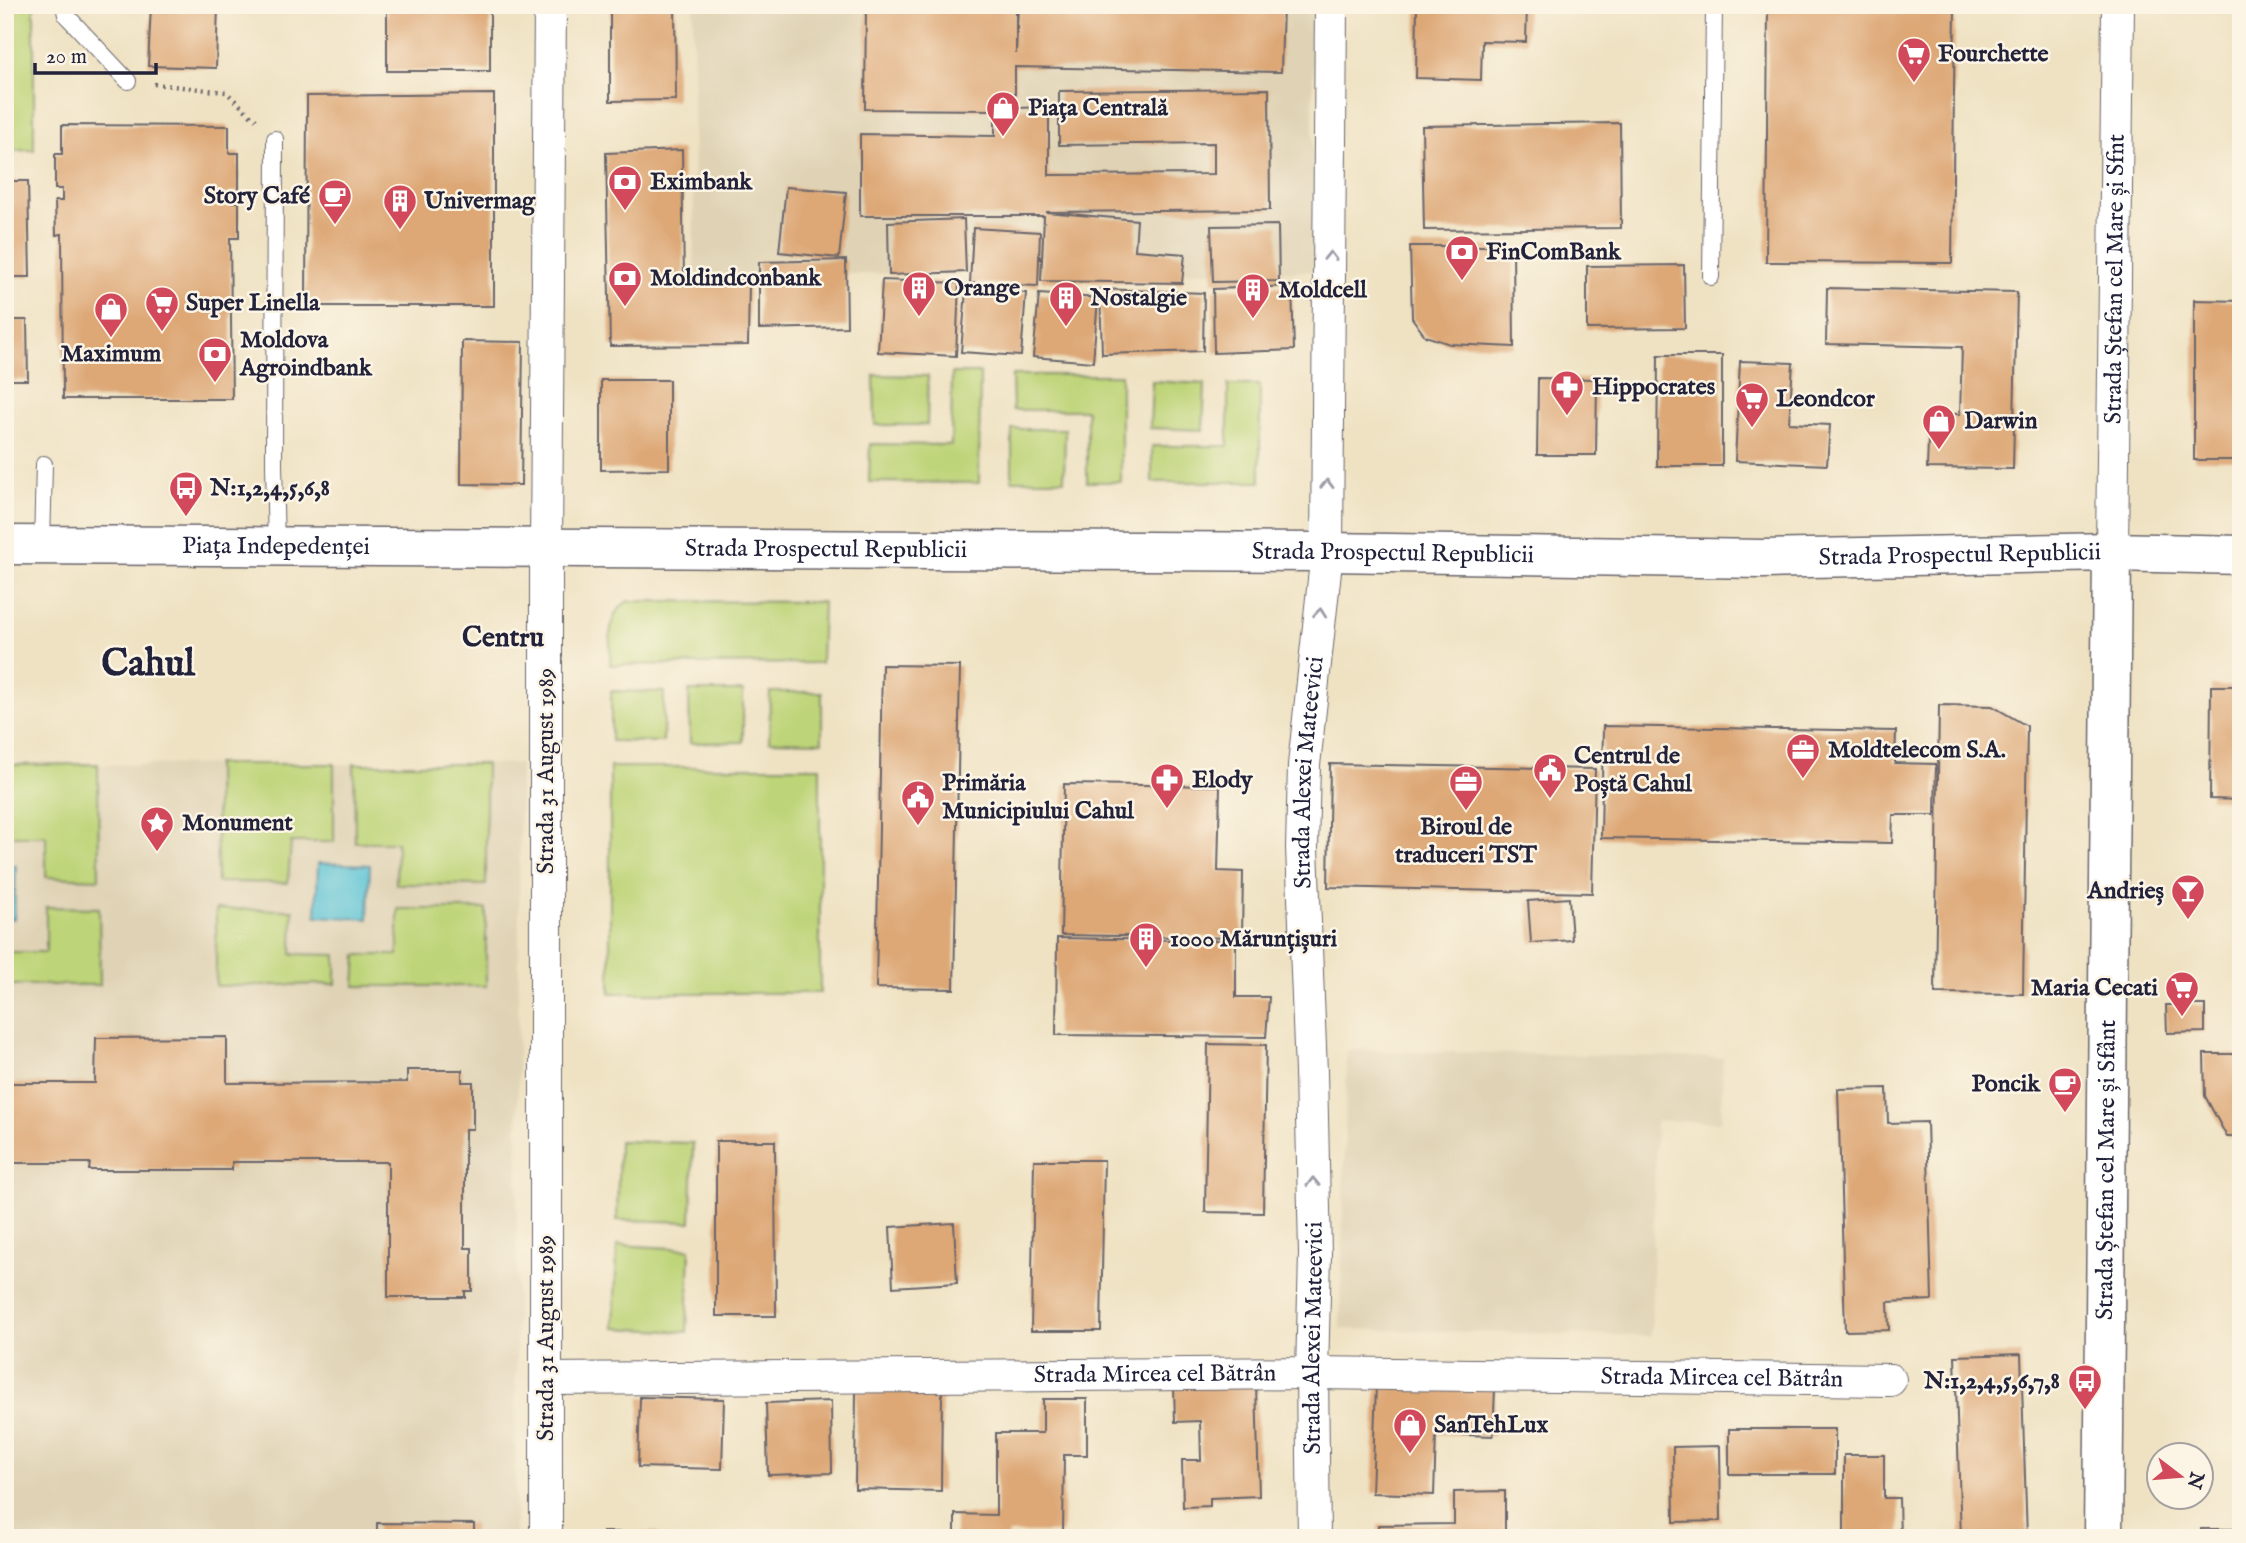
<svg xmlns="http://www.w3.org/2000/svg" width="2246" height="1543" font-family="'IM FELL English',serif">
	<rect width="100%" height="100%" fill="#fcf5e5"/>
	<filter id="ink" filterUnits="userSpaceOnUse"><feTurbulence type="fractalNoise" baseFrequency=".0143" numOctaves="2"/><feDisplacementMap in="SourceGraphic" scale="14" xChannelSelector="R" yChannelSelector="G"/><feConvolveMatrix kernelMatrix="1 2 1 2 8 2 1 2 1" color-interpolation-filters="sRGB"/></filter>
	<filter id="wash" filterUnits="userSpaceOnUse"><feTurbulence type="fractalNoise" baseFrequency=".00686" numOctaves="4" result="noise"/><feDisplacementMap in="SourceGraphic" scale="28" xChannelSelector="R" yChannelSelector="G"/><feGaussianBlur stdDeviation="1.57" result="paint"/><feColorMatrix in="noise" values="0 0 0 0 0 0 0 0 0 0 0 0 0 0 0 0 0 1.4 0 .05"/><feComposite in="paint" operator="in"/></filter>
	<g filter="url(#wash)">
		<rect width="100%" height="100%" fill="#efe2c3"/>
		<g fill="#e0d3b5">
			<path d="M 693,5 L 1313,5 L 1313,271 L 694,275 Z"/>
			<path d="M 520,764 L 515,1538 L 5,1538 L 5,765 Z"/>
			<path d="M 1347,1050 L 1723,1058 L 1721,1122 L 1656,1121 L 1651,1336 L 1340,1329 Z"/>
		</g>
		<g fill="#bed478" stroke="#707b5a" stroke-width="2">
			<path d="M 5,5 L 34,5 L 34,150 L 5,151 Z"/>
			<path d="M 952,373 L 980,373 L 979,483 L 869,482 L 870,444 L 951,445 Z"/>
			<path d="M 874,375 L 928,376 L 927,425 L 875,425 Z"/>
			<path d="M 1012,375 L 1121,375 L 1121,482 L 1087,482 L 1087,410 L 1013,410 Z"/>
			<path d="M 1152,381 L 1205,384 L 1203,430 L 1150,428 Z"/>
			<path d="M 1228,385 L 1260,385 L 1260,482 L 1152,482 L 1152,446 L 1228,446 Z"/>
			<path d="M 1012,429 L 1065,429 L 1064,480 L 1012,480 Z"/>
			<path d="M 628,601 L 823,602 L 821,663 L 610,665 C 611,639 605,616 628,601 Z"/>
			<path d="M 611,691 L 664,692 L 663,742 L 611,741 Z"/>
			<path d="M 689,691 L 743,691 L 743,742 L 690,743 Z"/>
			<path d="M 770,692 L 822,692 L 822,742 L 769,741 Z"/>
			<path d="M 98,764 L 99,879 L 46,877 L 46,836 L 5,836 L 5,765 Z"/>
			<path d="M 216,764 L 334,764 L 334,842 L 291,842 L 288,883 L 217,882 Z"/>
			<path d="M 354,764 L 486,764 L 486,885 L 396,884 L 397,842 L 355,842 Z"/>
			<rect x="610" y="767" width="210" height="226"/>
			<path d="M 46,907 L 99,908 L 100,985 L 5,985 L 5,952 L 46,952 Z"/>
			<path d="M 216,909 L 293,910 L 292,954 L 336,955 L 336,984 L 216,986 Z"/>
			<path d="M 398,909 L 486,909 L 486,986 L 355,986 L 357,955 L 398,955 Z"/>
			<path d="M 619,1141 L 693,1143 L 691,1222 L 617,1220 Z"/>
			<path d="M 617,1245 L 690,1249 L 687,1332 L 614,1328 Z"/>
		</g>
		<g fill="#5ac3d5" stroke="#3e7288" stroke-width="2">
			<path d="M 318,863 L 370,865 L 368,919 L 316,916 Z"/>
			<path d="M 5,865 L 16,866 L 14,919 L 5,918 Z"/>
		</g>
		<g id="blocks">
			<g fill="#dda776">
				<path d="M 151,5 L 218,5 L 216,68 L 148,66 Z"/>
				<rect x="387" y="5" width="103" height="66"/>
				<path d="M 610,5 L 675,5 L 676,100 L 610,101 Z"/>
				<path d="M 866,5 L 1016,5 L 1016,54 L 1018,5 L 1283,5 L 1281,72 L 1015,67 L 1015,108 L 1049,107 L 1049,175 L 1214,174 L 1214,143 L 1059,145 L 1059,91 L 1269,89 L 1270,210 L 1046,212 L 1137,220 L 1135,250 L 1185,254 L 1182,283 L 1041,281 L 1044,216 L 860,216 L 860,134 L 995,136 L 995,110 L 865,109 Z"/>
				<path d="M 1417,5 L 1527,5 L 1526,42 L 1482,41 L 1481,80 L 1416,78 Z"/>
				<path d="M 1768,5 L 1955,5 L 1952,263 L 1766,262 Z"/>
				<path d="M 494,94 L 494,306 L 306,306 L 307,96 Z"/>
				<path d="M 1620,123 L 1621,228 L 1424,230 L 1422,126 Z"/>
				<path d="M 62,125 L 229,126 L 229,153 L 239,153 L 239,192 L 230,192 L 230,202 L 239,202 L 239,238 L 230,238 L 232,399 L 63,399 L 62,234 L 56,235 L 55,201 L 62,201 L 62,189 L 55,189 L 55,154 L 62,154 Z"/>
				<path d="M 682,150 L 684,280 L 749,280 L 748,345 L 610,346 L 606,153 Z"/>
				<path d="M 5,181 L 28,181 L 30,277 L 5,277 Z"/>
				<path d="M 786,187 L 846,192 L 839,258 L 779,252 Z"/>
				<path d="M 964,219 L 966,272 L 889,275 L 888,222 Z"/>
				<path d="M 1278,225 L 1279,281 L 1213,282 L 1211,226 Z"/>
				<path d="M 973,228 L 1040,232 L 1038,286 L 970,283 Z"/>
				<path d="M 1410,246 L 1513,246 L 1514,347 L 1450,344 L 1425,336 L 1412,318 Z"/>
				<path d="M 846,260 L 847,327 L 759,329 L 759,262 Z"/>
				<path d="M 1684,265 L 1685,328 L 1587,329 L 1587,266 Z"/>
				<path d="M 882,280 L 959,283 L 956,356 L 878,352 Z"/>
				<path d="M 1292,286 L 1294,350 L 1214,353 L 1213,289 Z"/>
				<path d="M 1827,288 L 2017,292 L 2013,469 L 1927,468 L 1929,414 L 1960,414 L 1962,347 L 1826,344 Z"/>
				<path d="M 1100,289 L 1204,293 L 1203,351 L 1102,354 Z"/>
				<path d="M 966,290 L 1026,293 L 1021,356 L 961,352 Z"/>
				<path d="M 1039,294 L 1098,298 L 1093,362 L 1033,357 Z"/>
				<path d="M 2194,300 L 2241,301 L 2241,460 L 2194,460 Z"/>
				<path d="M 5,320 L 27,320 L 28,380 L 5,380 Z"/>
				<path d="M 462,341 L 523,342 L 521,485 L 461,484 Z"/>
				<path d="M 1658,355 L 1722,355 L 1722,466 L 1657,466 Z"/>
				<path d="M 1740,361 L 1793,363 L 1789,423 L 1830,425 L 1827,465 L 1735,461 Z"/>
				<path d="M 1538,378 L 1597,379 L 1596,455 L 1537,455 Z"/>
				<path d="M 601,380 L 669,380 L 669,469 L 601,470 Z"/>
				<path d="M 882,665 L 960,666 L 954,989 L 876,988 Z"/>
				<path d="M 2211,686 L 2241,686 L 2241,800 L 2210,799 Z"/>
				<path d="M 1939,705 L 1992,706 L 2027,726 L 2023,994 L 1935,993 Z"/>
				<path d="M 1603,726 L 1896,731 L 1895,763 L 1936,764 L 1935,815 L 1893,815 L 1892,843 L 1601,838 Z"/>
				<path d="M 1330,764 L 1595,769 L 1592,893 L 1328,887 Z"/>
				<path d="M 1064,784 L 1220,786 L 1218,871 L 1243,872 L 1242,938 L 1061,935 Z"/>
				<path d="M 1569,898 L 1572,940 L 1531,943 L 1528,901 Z"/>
				<path d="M 1057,938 L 1236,941 L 1236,997 L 1269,997 L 1266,1037 L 1056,1035 Z"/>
				<path d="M 2166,1005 L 2205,1005 L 2205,1032 L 2167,1033 Z"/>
				<path d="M 227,1037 L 227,1083 L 407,1082 L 407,1070 L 462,1070 L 462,1082 L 473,1082 L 473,1129 L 465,1129 L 465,1248 L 472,1248 L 472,1291 L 465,1291 L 465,1297 L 388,1297 L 388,1162 L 232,1162 L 232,1170 L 89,1170 L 90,1163 L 5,1163 L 5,1083 L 95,1083 L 96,1038 Z"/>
				<path d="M 1208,1044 L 1266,1045 L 1263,1213 L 1205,1212 Z"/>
				<path d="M 2204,1054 L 2241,1054 L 2241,1137 L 2227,1137 L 2205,1096 Z"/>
				<path d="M 1887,1088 L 1888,1123 L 1927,1122 L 1932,1300 L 1888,1302 L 1889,1330 L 1845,1331 L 1838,1089 Z"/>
				<path d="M 716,1141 L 775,1141 L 776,1316 L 716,1316 Z"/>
				<path d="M 1034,1160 L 1104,1160 L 1101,1331 L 1031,1331 Z"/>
				<path d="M 954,1223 L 957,1283 L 893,1287 L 890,1227 Z"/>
				<path d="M 2021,1354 L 2027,1538 L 1961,1538 L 1955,1356 Z"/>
				<path d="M 1256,1383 L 1259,1496 L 1210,1498 L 1210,1506 L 1183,1507 L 1182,1460 L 1201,1460 L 1200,1421 L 1175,1422 L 1174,1386 Z"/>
				<path d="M 1376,1385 L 1495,1389 L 1493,1436 L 1436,1434 L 1434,1495 L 1372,1493 Z"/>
				<path d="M 856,1388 L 942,1389 L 941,1491 L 855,1489 Z"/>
				<path d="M 640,1397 L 724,1399 L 722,1469 L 638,1467 Z"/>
				<path d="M 1043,1399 L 1087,1399 L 1087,1455 L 1064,1455 L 1063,1533 L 1009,1533 L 1008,1538 L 955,1538 L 955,1514 L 996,1515 L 996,1433 L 1043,1433 Z"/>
				<path d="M 831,1401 L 832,1473 L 768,1475 L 766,1403 Z"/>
				<rect x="1729" y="1429" width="106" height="45"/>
				<path d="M 1720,1446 L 1721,1521 L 1674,1522 L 1673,1447 Z"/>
				<path d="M 1844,1455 L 1884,1455 L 1884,1498 L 1899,1498 L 1900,1538 L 1844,1538 Z"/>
				<path d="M 1505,1491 L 1505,1538 L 1379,1538 L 1378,1525 L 1454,1524 L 1454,1492 Z"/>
				<path d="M 377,1523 L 474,1524 L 474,1538 L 377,1538 Z"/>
				<rect x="2201" y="1529" width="40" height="9"/>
				<rect x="603" y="1532" width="55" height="6"/>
			</g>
		</g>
	</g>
	<g filter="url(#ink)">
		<use href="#blocks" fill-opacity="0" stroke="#6a656b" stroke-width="2"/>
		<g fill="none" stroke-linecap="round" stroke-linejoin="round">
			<g stroke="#6a656b" stroke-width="18">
				<g id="service">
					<path d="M 64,5 L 66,15 L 128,81"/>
					<path d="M 275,139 L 274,465 L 276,546"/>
					<path d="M 1711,277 L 1714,5"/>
					<path d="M 42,546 L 44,464"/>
				</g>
			</g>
			<g stroke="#6a656b" stroke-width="34">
				<g id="minor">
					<path id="s1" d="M 2112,552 L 2118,5"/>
					<path id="s2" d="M 546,1379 L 1312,1373 L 1890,1380"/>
					<path d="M 546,1538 L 546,549 L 550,5"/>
					<path id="s3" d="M 1314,1538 L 1312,1373 L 1315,1254 L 1311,1072 L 1302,848 L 1304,765 L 1327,552 L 1331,5"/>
				</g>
			</g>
			<g stroke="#6a656b" stroke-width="41">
				<g id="secondary">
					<path id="s4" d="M 5,545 L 1327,552 L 1762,559 L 2112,552 L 2241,555"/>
					<path id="s5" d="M 2103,1538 L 2112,552"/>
				</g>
			</g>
			<path stroke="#6a656b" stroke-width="4.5" stroke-dasharray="2 5" stroke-linecap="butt" d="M 154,84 L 226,92 L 256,120"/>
			<use href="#service" stroke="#fff" stroke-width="16"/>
			<use href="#minor" stroke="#fff" stroke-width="32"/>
			<use href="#secondary" stroke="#fff" stroke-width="38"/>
		</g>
		<defs><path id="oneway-chevron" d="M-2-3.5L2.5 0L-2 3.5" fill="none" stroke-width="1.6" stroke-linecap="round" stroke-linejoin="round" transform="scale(1.75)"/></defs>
		<g stroke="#9c9ca7">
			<use href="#oneway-chevron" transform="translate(1330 256) rotate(-89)"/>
			<use href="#oneway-chevron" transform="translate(1327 484) rotate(-89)"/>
			<use href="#oneway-chevron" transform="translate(1320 613) rotate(-84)"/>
			<use href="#oneway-chevron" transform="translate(1313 1182) rotate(-91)"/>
		</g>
	</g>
	<defs>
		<g id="supermarket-pin" transform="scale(1.75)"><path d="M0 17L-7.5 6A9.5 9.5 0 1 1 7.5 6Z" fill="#d1495b" stroke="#fcf5e5"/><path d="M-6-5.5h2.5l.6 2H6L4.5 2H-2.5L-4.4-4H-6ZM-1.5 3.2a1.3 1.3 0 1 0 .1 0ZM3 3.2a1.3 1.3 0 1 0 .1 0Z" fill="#fff"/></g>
		<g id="shop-pin" transform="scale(1.75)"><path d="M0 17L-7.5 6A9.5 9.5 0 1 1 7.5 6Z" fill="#d1495b" stroke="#fcf5e5"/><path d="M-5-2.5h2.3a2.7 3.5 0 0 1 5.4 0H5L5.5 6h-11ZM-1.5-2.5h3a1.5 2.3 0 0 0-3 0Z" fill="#fff"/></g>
		<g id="bank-pin" transform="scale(1.75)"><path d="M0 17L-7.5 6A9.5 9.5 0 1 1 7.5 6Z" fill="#d1495b" stroke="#fcf5e5"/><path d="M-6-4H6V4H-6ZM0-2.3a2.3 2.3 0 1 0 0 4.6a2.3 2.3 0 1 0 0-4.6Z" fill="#fff"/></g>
		<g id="cafe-pin" transform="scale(1.75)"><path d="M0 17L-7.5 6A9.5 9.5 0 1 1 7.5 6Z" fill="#d1495b" stroke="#fcf5e5"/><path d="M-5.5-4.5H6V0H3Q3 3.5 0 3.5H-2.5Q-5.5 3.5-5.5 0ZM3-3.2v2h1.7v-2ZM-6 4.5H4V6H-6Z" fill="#fff"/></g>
		<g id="building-pin" transform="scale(1.75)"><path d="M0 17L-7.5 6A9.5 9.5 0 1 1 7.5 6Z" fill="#d1495b" stroke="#fcf5e5"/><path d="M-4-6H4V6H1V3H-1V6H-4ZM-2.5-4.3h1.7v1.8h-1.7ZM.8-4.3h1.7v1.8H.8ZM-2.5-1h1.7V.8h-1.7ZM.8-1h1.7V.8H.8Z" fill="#fff"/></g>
		<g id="pharmacy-pin" transform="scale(1.75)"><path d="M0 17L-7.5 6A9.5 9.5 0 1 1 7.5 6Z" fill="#d1495b" stroke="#fcf5e5"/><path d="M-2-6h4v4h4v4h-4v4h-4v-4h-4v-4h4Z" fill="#fff"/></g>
		<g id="bus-pin" transform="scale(1.75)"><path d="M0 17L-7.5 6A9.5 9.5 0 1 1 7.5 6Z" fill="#d1495b" stroke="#fcf5e5"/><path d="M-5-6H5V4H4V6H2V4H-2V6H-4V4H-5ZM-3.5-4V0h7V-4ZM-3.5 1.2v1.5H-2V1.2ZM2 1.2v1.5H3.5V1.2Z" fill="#fff"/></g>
		<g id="office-pin" transform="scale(1.75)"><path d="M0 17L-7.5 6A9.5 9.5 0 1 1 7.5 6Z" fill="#d1495b" stroke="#fcf5e5"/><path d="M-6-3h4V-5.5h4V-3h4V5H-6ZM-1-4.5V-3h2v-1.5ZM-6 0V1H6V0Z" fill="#fff"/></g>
		<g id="civic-pin" transform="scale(1.75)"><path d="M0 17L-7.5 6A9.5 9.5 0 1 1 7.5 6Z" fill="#d1495b" stroke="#fcf5e5"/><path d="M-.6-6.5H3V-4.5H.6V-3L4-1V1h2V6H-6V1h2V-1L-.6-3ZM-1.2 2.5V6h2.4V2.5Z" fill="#fff"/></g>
		<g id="sight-pin" transform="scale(1.75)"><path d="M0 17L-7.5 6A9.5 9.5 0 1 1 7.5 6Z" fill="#d1495b" stroke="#fcf5e5"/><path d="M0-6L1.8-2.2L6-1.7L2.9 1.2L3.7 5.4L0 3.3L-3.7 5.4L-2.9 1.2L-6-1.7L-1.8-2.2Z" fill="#fff"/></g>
		<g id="bar-pin" transform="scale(1.75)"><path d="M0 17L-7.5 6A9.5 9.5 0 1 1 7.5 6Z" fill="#d1495b" stroke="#fcf5e5"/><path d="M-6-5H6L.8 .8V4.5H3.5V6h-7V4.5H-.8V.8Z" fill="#fff"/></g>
	</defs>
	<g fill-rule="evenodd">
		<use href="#supermarket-pin" x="1914" y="54"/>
		<use href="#shop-pin" x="1003" y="108"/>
		<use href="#bank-pin" x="625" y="182"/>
		<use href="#cafe-pin" x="335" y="196"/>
		<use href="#building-pin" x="400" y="201"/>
		<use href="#bank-pin" x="1462" y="252"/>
		<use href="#bank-pin" x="625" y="278"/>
		<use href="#building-pin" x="919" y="288"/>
		<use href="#building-pin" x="1253" y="290"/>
		<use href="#building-pin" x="1066" y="298"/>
		<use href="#supermarket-pin" x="162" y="303"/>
		<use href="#shop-pin" x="111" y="309"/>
		<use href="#bank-pin" x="215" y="354"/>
		<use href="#pharmacy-pin" x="1567" y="387"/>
		<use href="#supermarket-pin" x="1752" y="399"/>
		<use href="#shop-pin" x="1939" y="421"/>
		<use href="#bus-pin" x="186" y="488"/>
		<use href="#office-pin" x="1803" y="750"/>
		<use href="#civic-pin" x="1550" y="770"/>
		<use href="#pharmacy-pin" x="1167" y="780"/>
		<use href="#office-pin" x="1466" y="782"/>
		<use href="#civic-pin" x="918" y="797"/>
		<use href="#sight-pin" x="157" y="823"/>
		<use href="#bar-pin" x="2188" y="891"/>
		<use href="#building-pin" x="1146" y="939"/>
		<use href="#supermarket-pin" x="2182" y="988"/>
		<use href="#cafe-pin" x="2065" y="1084"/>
		<use href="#bus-pin" x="2085" y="1381"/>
		<use href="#shop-pin" x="1410" y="1425"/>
	</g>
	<g text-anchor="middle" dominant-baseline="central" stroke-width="5" stroke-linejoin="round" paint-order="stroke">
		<g font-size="24" font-weight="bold" fill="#22223b" stroke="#fcf5e5" text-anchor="start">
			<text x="1938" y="54">Fourchette</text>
			<text x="1028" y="108">Piața Centrală</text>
			<text x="650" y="182">Eximbank</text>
			<text x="310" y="196" text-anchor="end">Story Café</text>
			<text x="424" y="201">Univermag</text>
			<text x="1486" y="252">FinComBank</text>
			<text x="650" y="278">Moldindconbank</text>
			<text x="944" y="288">Orange</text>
			<text x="1278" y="290">Moldcell</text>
			<text x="1090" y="298">Nostalgie</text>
			<text x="186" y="303">Super Linella</text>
			<text x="240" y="340">Moldova<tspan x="240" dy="28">Agroindbank</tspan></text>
			<text x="111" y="354" text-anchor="middle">Maximum</text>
			<text x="1592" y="387">Hippocrates</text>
			<text x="1776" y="399">Leondcor</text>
			<text x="1964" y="421">Darwin</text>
			<text x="210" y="488">N:1,2,4,5,6,8</text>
			<text x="1828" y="750">Moldtelecom S.A.</text>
			<text x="1574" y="756">Centrul de<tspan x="1574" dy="28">Poștă Cahul</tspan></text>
			<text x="1192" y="780">Elody</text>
			<text x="942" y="783">Primăria<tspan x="942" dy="28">Municipiului Cahul</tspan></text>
			<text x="182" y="823">Monument</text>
			<text x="1466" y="827" text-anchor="middle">Biroul de<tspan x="1466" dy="28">traduceri TST</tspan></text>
			<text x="2164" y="891" text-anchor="end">Andrieș</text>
			<text x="1170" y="939">1000 Mărunțișuri</text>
			<text x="2158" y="988" text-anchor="end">Maria Cecati</text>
			<text x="2040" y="1084" text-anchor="end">Poncik</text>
			<text x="2060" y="1381" text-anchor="end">N:1,2,4,5,6,7,8</text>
			<text x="1434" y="1425">SanTehLux</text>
		</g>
		<g font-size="24" fill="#22223b" stroke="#fcf5e5">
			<text stroke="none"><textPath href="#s1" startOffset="273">Strada Ștefan cel Mare și Sfnt</textPath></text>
			<text stroke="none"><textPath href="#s4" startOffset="271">Piața Indepedenței</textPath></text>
			<text stroke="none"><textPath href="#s4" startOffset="821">Strada Prospectul Republicii</textPath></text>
			<text stroke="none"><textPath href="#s4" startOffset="1388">Strada Prospectul Republicii</textPath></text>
			<text stroke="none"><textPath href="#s4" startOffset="1955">Strada Prospectul Republicii</textPath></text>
			<text transform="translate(546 771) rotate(-90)">Strada 31 August 1989</text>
			<text stroke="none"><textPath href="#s3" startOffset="766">Strada Alexei Mateevici</textPath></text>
			<text stroke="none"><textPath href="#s5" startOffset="368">Strada Ștefan cel Mare și Sfânt</textPath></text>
			<text transform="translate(546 1338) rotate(-90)">Strada 31 August 1989</text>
			<text stroke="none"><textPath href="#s3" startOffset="200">Strada Alexei Mateevici</textPath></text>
			<text stroke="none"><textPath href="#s2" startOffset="609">Strada Mircea cel Bătrân</textPath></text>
			<text stroke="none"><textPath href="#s2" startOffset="1176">Strada Mircea cel Bătrân</textPath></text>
		</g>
		<g font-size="28" font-weight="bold" fill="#22223b" stroke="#fcf5e5">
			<text x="503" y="638">Centru</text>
		</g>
		<g font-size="38" font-weight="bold" fill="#22223b" stroke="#fcf5e5">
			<text x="148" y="665">Cahul</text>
		</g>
	</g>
	<rect width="2246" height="1543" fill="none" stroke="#fcf5e5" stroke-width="28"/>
	<g transform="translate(2180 1476) rotate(106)"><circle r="33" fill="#fcf5e5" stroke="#a5a1a1" stroke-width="2"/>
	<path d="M0-5L12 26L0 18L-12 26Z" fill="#d1495b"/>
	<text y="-10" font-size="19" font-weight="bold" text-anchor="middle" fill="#22223b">N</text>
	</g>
	<path d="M35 63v10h121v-10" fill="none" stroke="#22223b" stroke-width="3.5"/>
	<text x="46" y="63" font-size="21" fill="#22223b" stroke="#fcf5e5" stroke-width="5" paint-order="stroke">20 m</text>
</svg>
